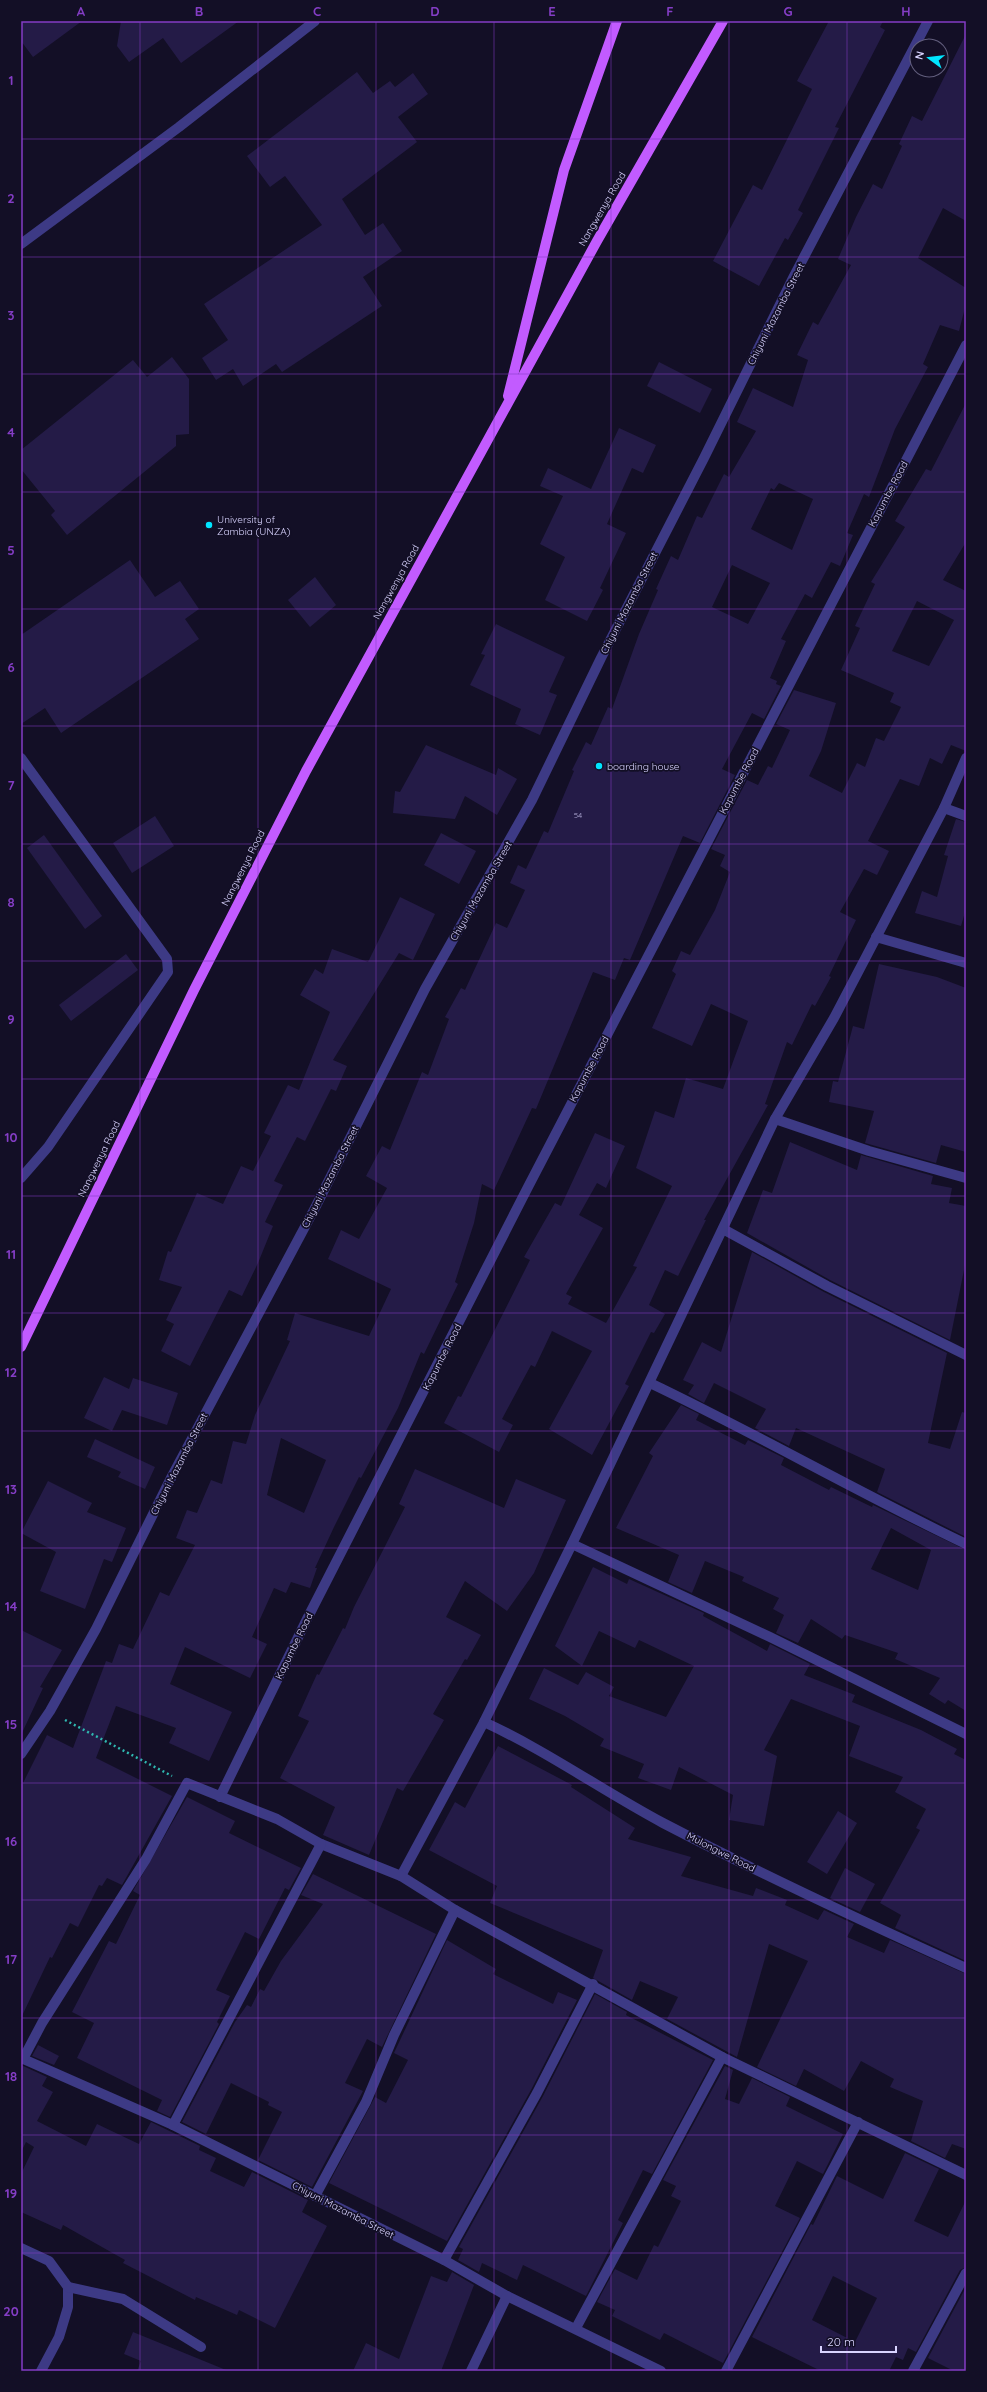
<svg xmlns="http://www.w3.org/2000/svg" width="987" height="2392" font-family="Quicksand,sans-serif">
	<rect width="100%" height="100%" fill="#130f26"/>
	<g fill="#241b47" fill-rule="evenodd">
		<path d="M 21,21 L 82,21 L 33,57 L 21,41 Z"/>
		<path d="M 121,21 L 239,21 L 181,63 L 163,38 L 129,62 L 117,46 Z"/>
		<path d="M 829,21 L 883,21 L 880,27 L 885,30 L 835,127 L 839,128 L 798,210 L 803,213 L 788,240 L 785,238 L 759,286 L 713,261 L 753,185 L 762,190 L 812,89 L 797,81 Z"/>
		<path d="M 966,34 L 966,221 L 943,208 L 918,258 L 966,288 L 966,304 L 959,331 L 940,325 L 923,364 L 928,367 L 895,429 L 869,497 L 864,494 L 847,533 L 853,535 L 840,566 L 831,562 L 812,598 L 805,594 L 781,639 L 786,641 L 770,678 L 777,681 L 776,684 L 781,686 L 764,719 L 752,713 L 722,769 L 735,775 L 700,843 L 683,836 L 630,960 L 624,958 L 615,980 L 593,972 L 536,1109 L 532,1108 L 494,1190 L 482,1184 L 474,1223 L 455,1282 L 458,1284 L 424,1354 L 421,1352 L 398,1408 L 361,1478 L 359,1477 L 334,1527 L 315,1568 L 317,1568 L 310,1588 L 291,1582 L 286,1593 L 274,1588 L 252,1637 L 267,1644 L 250,1678 L 185,1647 L 170,1684 L 232,1712 L 209,1761 L 169,1743 L 176,1728 L 116,1706 L 96,1758 L 172,1796 L 122,1885 L 107,1878 L 102,1886 L 99,1885 L 78,1927 L 70,1923 L 52,1958 L 50,1957 L 21,2018 L 21,1787 L 47,1735 L 73,1748 L 106,1661 L 112,1663 L 119,1644 L 133,1649 L 160,1592 L 169,1596 L 195,1545 L 176,1538 L 187,1510 L 197,1513 L 211,1480 L 222,1484 L 233,1441 L 246,1444 L 255,1415 L 290,1341 L 287,1340 L 295,1313 L 369,1336 L 391,1289 L 328,1259 L 341,1230 L 359,1239 L 387,1188 L 366,1176 L 382,1146 L 390,1150 L 422,1072 L 428,1075 L 449,1019 L 445,1017 L 461,988 L 465,990 L 496,923 L 507,928 L 525,890 L 510,883 L 518,865 L 526,869 L 544,831 L 548,833 L 574,771 L 572,770 L 586,742 L 591,745 L 608,707 L 612,709 L 639,634 L 658,590 L 656,589 L 671,556 L 678,560 L 697,516 L 702,518 L 724,474 L 729,477 L 756,431 L 737,422 L 753,388 L 793,407 L 808,360 L 797,355 L 813,322 L 818,325 L 851,265 L 838,259 L 856,217 L 873,184 L 882,189 L 902,146 L 899,144 L 912,116 L 922,121 ZM 779,483 L 813,499 L 792,550 L 751,529 L 771,488 L 774,490 ZM 732,565 L 770,583 L 748,624 L 712,607 ZM 281,1438 L 326,1460 L 304,1513 L 267,1495 Z"/>
		<path d="M 357,72 L 373,93 L 390,81 L 395,87 L 413,73 L 428,94 L 398,117 L 417,142 L 342,199 L 365,235 L 383,223 L 402,251 L 363,277 L 382,306 L 282,372 L 276,364 L 243,386 L 233,369 L 216,380 L 202,358 L 228,340 L 204,304 L 322,225 L 285,176 L 270,187 L 247,156 Z"/>
		<path d="M 172,357 L 189,379 L 189,434 L 176,435 L 176,446 L 67,535 L 51,515 L 55,511 L 21,469 L 21,450 L 133,360 L 147,377 Z"/>
		<path d="M 659,362 L 712,389 L 700,413 L 647,386 Z"/>
		<path d="M 966,403 L 966,542 L 943,580 L 966,591 L 966,751 L 951,745 L 942,764 L 930,758 L 919,786 L 900,779 L 868,841 L 889,851 L 877,875 L 864,869 L 840,912 L 856,920 L 829,976 L 831,977 L 815,1006 L 812,1004 L 792,1045 L 787,1042 L 765,1104 L 768,1105 L 704,1220 L 706,1220 L 678,1276 L 665,1270 L 649,1305 L 665,1314 L 654,1333 L 651,1332 L 625,1384 L 629,1386 L 592,1455 L 549,1429 L 592,1351 L 552,1331 L 535,1367 L 531,1365 L 502,1419 L 513,1425 L 499,1452 L 444,1423 L 458,1396 L 461,1397 L 530,1260 L 524,1257 L 555,1203 L 561,1206 L 595,1133 L 625,1146 L 606,1188 L 597,1183 L 579,1215 L 603,1228 L 566,1294 L 572,1297 L 568,1304 L 606,1323 L 637,1267 L 633,1266 L 672,1186 L 636,1168 L 655,1111 L 674,1118 L 686,1078 L 723,1089 L 748,1021 L 711,1004 L 692,1046 L 652,1028 L 676,974 L 672,971 L 681,951 L 690,955 L 715,910 L 730,872 L 720,866 L 725,855 L 711,849 L 747,780 L 758,785 L 768,766 L 772,768 L 790,730 L 776,724 L 794,690 L 836,703 L 821,751 L 809,776 L 842,793 L 857,763 L 865,767 L 876,738 L 884,741 L 901,707 L 890,702 L 894,693 L 841,670 L 860,628 L 855,626 L 875,584 L 871,582 L 905,527 L 895,521 L 926,469 L 931,471 ZM 917,601 L 954,620 L 929,666 L 892,651 Z"/>
		<path d="M 619,428 L 656,445 L 643,473 L 632,468 L 607,524 L 626,533 L 600,588 L 603,590 L 587,621 L 545,600 L 565,557 L 540,544 L 563,496 L 540,486 L 548,468 L 591,489 Z"/>
		<path d="M 130,560 L 155,597 L 180,581 L 199,609 L 185,619 L 199,639 L 61,733 L 45,708 L 21,724 L 21,635 Z"/>
		<path d="M 315,577 L 336,605 L 310,627 L 288,600 Z"/>
		<path d="M 496,624 L 565,657 L 549,692 L 557,695 L 540,735 L 515,724 L 521,709 L 470,685 L 485,655 L 481,654 Z"/>
		<path d="M 426,745 L 496,775 L 498,768 L 517,779 L 497,815 L 465,796 L 455,819 L 393,813 L 395,791 L 400,792 Z"/>
		<path d="M 155,816 L 174,846 L 132,873 L 113,843 Z"/>
		<path d="M 956,819 L 966,822 L 966,909 L 961,926 L 915,913 L 922,891 L 937,897 L 948,856 L 944,855 Z"/>
		<path d="M 441,833 L 476,851 L 459,884 L 424,865 Z"/>
		<path d="M 44,835 L 102,916 L 85,929 L 27,848 Z"/>
		<path d="M 400,897 L 435,914 L 413,960 L 399,953 L 333,1060 L 347,1066 L 336,1091 L 331,1089 L 305,1141 L 297,1137 L 274,1181 L 283,1185 L 265,1222 L 273,1226 L 258,1263 L 242,1296 L 229,1290 L 190,1366 L 161,1351 L 174,1324 L 166,1320 L 182,1287 L 159,1280 L 168,1251 L 171,1252 L 197,1193 L 223,1204 L 241,1166 L 253,1171 L 271,1136 L 264,1133 L 288,1085 L 299,1090 L 330,1012 L 300,995 L 315,969 L 323,974 L 332,949 L 368,962 Z"/>
		<path d="M 126,954 L 138,970 L 71,1021 L 59,1005 Z"/>
		<path d="M 879,964 L 937,977 L 966,988 L 966,1152 L 941,1145 L 936,1163 L 865,1143 L 874,1111 L 829,1102 L 833,1081 L 838,1082 L 853,1026 L 864,1029 Z"/>
		<path d="M 790,1142 L 857,1170 L 861,1155 L 933,1176 L 931,1184 L 952,1188 L 949,1203 L 966,1206 L 966,1260 L 950,1340 L 830,1280 L 747,1233 L 763,1190 L 772,1193 Z"/>
		<path d="M 752,1252 L 824,1292 L 947,1353 L 928,1443 L 950,1449 L 962,1412 L 966,1413 L 966,1537 L 877,1492 L 885,1469 L 796,1428 L 789,1446 L 755,1428 L 766,1409 L 714,1383 L 704,1403 L 688,1394 L 694,1385 L 683,1380 L 702,1342 L 721,1352 Z"/>
		<path d="M 104,1377 L 129,1389 L 133,1378 L 178,1393 L 167,1425 L 122,1410 L 112,1431 L 84,1418 Z"/>
		<path d="M 681,1405 L 699,1414 L 696,1420 L 745,1445 L 748,1440 L 784,1458 L 781,1465 L 829,1490 L 831,1487 L 872,1507 L 873,1505 L 966,1550 L 966,1711 L 948,1700 L 945,1704 L 929,1694 L 940,1678 L 895,1659 L 898,1653 L 845,1635 L 842,1639 L 811,1619 L 798,1643 L 776,1633 L 784,1615 L 773,1609 L 779,1598 L 742,1581 L 744,1577 L 705,1561 L 692,1593 L 668,1582 L 679,1555 L 616,1528 L 653,1456 L 649,1453 ZM 891,1528 L 931,1550 L 918,1590 L 871,1569 Z"/>
		<path d="M 95,1439 L 155,1467 L 145,1489 L 118,1477 L 121,1472 L 87,1457 Z"/>
		<path d="M 415,1469 L 504,1508 L 516,1479 L 566,1500 L 534,1573 L 507,1611 L 465,1581 L 446,1617 L 481,1635 L 467,1660 L 465,1659 L 433,1714 L 444,1720 L 403,1791 L 397,1788 L 369,1855 L 323,1835 L 335,1807 L 280,1778 L 309,1721 L 298,1716 L 317,1674 L 319,1675 L 343,1628 L 345,1629 L 354,1607 L 405,1507 L 399,1504 Z"/>
		<path d="M 48,1481 L 92,1503 L 87,1512 L 126,1528 L 112,1562 L 104,1559 L 85,1609 L 40,1591 L 56,1552 L 21,1533 Z"/>
		<path d="M 593,1567 L 627,1584 L 629,1579 L 704,1613 L 703,1616 L 767,1651 L 770,1644 L 810,1664 L 804,1675 L 855,1695 L 852,1702 L 921,1730 L 957,1749 L 954,1754 L 966,1760 L 966,1961 L 895,1928 L 901,1915 L 880,1903 L 920,1830 L 916,1828 L 926,1809 L 895,1792 L 903,1777 L 849,1756 L 860,1726 L 791,1699 L 764,1750 L 777,1756 L 764,1826 L 729,1820 L 733,1795 L 679,1767 L 671,1790 L 638,1778 L 644,1764 L 600,1746 L 604,1739 L 565,1716 L 529,1699 L 544,1668 L 578,1685 L 586,1672 L 614,1687 L 609,1696 L 666,1717 L 694,1666 L 639,1640 L 635,1648 L 599,1631 L 582,1666 L 555,1646 Z"/>
		<path d="M 21,1630 L 62,1650 L 40,1687 L 43,1688 L 21,1735 Z"/>
		<path d="M 498,1746 L 572,1785 L 571,1787 L 635,1828 L 628,1839 L 691,1857 L 681,1876 L 753,1896 L 756,1888 L 787,1900 L 785,1905 L 818,1920 L 824,1910 L 854,1924 L 847,1937 L 884,1953 L 890,1940 L 966,1974 L 966,2149 L 952,2144 L 945,2158 L 911,2141 L 923,2101 L 890,2087 L 894,2079 L 861,2061 L 844,2091 L 804,2069 L 796,2086 L 757,2067 L 808,1961 L 769,1944 L 737,2057 L 667,2019 L 678,1997 L 640,1981 L 632,2000 L 593,1978 L 603,1950 L 490,1903 L 497,1886 L 429,1850 L 455,1802 L 465,1808 Z"/>
		<path d="M 187,1797 L 235,1821 L 229,1833 L 301,1868 L 289,1890 L 285,1888 L 259,1939 L 245,1932 L 216,1990 L 230,1996 L 217,2022 L 219,2024 L 170,2117 L 157,2111 L 162,2100 L 77,2058 L 94,2023 L 72,2012 L 109,1941 L 116,1944 L 140,1895 L 133,1891 Z"/>
		<path d="M 838,1811 L 857,1823 L 827,1874 L 807,1862 Z"/>
		<path d="M 845,1868 L 875,1884 L 860,1912 L 830,1898 Z"/>
		<path d="M 313,1874 L 436,1934 L 382,2047 L 367,2039 L 345,2083 L 363,2091 L 312,2187 L 258,2160 L 282,2112 L 268,2105 L 269,2102 L 231,2083 L 206,2134 L 182,2122 L 235,2022 L 247,2005 L 251,2007 L 260,1989 L 264,1991 L 281,1961 L 323,1904 L 301,1895 Z"/>
		<path d="M 447,1940 L 496,1969 L 493,1974 L 553,2004 L 558,1992 L 577,2000 L 531,2090 L 447,2241 L 329,2183 L 375,2097 L 386,2103 L 408,2060 L 394,2053 Z"/>
		<path d="M 595,1994 L 627,2012 L 626,2015 L 713,2060 L 652,2174 L 643,2170 L 618,2220 L 623,2223 L 586,2296 L 523,2265 L 517,2280 L 482,2263 L 479,2272 L 458,2260 L 463,2249 L 459,2247 L 543,2096 Z"/>
		<path d="M 38,2045 L 59,2056 L 54,2065 L 32,2056 Z"/>
		<path d="M 21,2065 L 47,2077 L 42,2086 L 53,2092 L 37,2121 L 86,2146 L 97,2124 L 139,2144 L 151,2122 L 200,2146 L 199,2150 L 216,2158 L 210,2171 L 244,2187 L 252,2172 L 308,2200 L 302,2212 L 327,2226 L 275,2328 L 239,2310 L 237,2315 L 196,2297 L 195,2300 L 123,2263 L 125,2260 L 63,2225 L 61,2230 L 21,2212 L 21,2174 L 34,2147 L 26,2142 L 21,2152 Z"/>
		<path d="M 725,2066 L 733,2070 L 725,2099 L 739,2104 L 752,2078 L 790,2097 L 786,2106 L 843,2134 L 823,2174 L 797,2161 L 775,2206 L 800,2218 L 723,2363 L 664,2333 L 660,2340 L 612,2316 L 615,2310 L 597,2302 L 615,2269 L 637,2280 L 654,2245 L 658,2247 L 681,2201 L 671,2196 L 676,2186 L 663,2180 Z"/>
		<path d="M 905,2153 L 939,2169 L 914,2221 L 948,2237 L 966,2200 L 966,2267 L 960,2270 L 916,2352 L 908,2348 L 903,2360 L 896,2357 L 889,2371 L 821,2371 L 752,2337 L 811,2224 L 813,2225 L 837,2176 L 883,2199 ZM 833,2276 L 877,2298 L 855,2342 L 812,2320 Z"/>
		<path d="M 452,2272 L 474,2285 L 441,2371 L 353,2371 L 366,2343 L 399,2359 L 431,2276 L 447,2282 Z"/>
		<path d="M 966,2287 L 966,2371 L 954,2371 L 928,2358 Z"/>
		<path d="M 133,2332 L 226,2370 L 226,2371 L 137,2371 L 141,2361 L 124,2354 Z"/>
	</g>
	<g fill="none" stroke-linecap="round" stroke-linejoin="round">
		<path stroke="#2fb8b0" stroke-width="2.5" stroke-dasharray="2 3" stroke-linecap="butt" d="M 65,1720 L 172,1776"/>
		<g stroke="#3d3a85" stroke-width="10">
			<path d="M 21,244 L 179,127 L 315,21"/>
			<path d="M 21,758 L 167,959 L 168,972 L 48,1147 L 21,1178"/>
			<path d="M 944,808 L 966,816"/>
			<path d="M 876,937 L 966,963"/>
			<path d="M 775,1119 L 869,1151 L 966,1178"/>
			<path d="M 723,1229 L 827,1286 L 966,1355"/>
			<path d="M 650,1383 C 757,1434 859,1493 966,1544"/>
			<path d="M 572,1544 L 770,1637 L 966,1734"/>
			<path d="M 484,1722 C 547,1751 603,1791 663,1823 C 763,1875 864,1922 966,1968"/>
			<path d="M 21,1754 L 50,1711 L 96,1629 L 172,1476 L 316,1206 L 425,989 L 532,800 L 601,658 L 704,458 L 794,276 L 928,21"/>
			<path d="M 220,1797 L 307,1619 L 528,1187 L 966,345"/>
			<path d="M 401,1876 L 484,1722 L 572,1544 L 775,1119 L 834,1018 L 944,808 L 966,758"/>
			<path d="M 21,2058 L 173,2125 L 444,2260 L 507,2296 L 661,2371"/>
			<path d="M 23,2059 L 42,2023 L 146,1859 L 187,1783 L 277,1819 L 321,1844 L 401,1876 L 455,1910 L 722,2057 L 966,2175"/>
			<path d="M 173,2125 L 321,1844"/>
			<path d="M 315,2196 L 366,2102 L 394,2035 L 455,1910"/>
			<path d="M 21,2248 L 49,2261 L 68,2287 L 68,2307 L 59,2337 L 41,2371"/>
			<path d="M 444,2260 L 537,2093 L 593,1984"/>
			<path d="M 68,2287 L 123,2299 L 201,2347"/>
			<path d="M 576,2328 L 722,2057"/>
			<path d="M 471,2371 L 507,2296"/>
			<path d="M 726,2371 L 858,2122"/>
			<path d="M 913,2371 L 966,2273"/>
		</g>
		<g stroke="#c25bff" stroke-width="10">
			<path d="M 508,396 L 564,170 L 617,21"/>
			<path d="M 21,1347 L 194,990 L 306,771 L 597,241 L 723,21"/>
		</g>
	</g>
	<path fill="none" stroke="#843dc5" stroke-width="1" stroke-opacity="0.55" d="M 140,21 L 140,2371M 258,21 L 258,2371M 376,21 L 376,2371M 494,21 L 494,2371M 611,21 L 611,2371M 729,21 L 729,2371M 847,21 L 847,2371M 21,139 L 966,139M 21,257 L 966,257M 21,374 L 966,374M 21,492 L 966,492M 21,609 L 966,609M 21,726 L 966,726M 21,844 L 966,844M 21,961 L 966,961M 21,1079 L 966,1079M 21,1196 L 966,1196M 21,1313 L 966,1313M 21,1431 L 966,1431M 21,1548 L 966,1548M 21,1666 L 966,1666M 21,1783 L 966,1783M 21,1900 L 966,1900M 21,2018 L 966,2018M 21,2135 L 966,2135M 21,2253 L 966,2253"/>
	<g fill="#00e5ff" stroke="#130f26" stroke-width="1.5">
		<circle cx="209" cy="525" r="4"/>
		<circle cx="599" cy="766" r="4"/>
	</g>
	<g text-anchor="middle" dominant-baseline="central" stroke-width="3.5" stroke-linejoin="round" paint-order="stroke">
		<g font-size="8" fill="#aca6d1">
			<text x="578" y="815">54</text>
		</g>
		<g font-size="10" fill="#d9d4ff" stroke="#130f26">
			<text transform="translate(602 209) rotate(-60)">Nangwenya Road</text>
			<text transform="translate(776 314) rotate(-63)">Chiyuni Mazamba Street</text>
			<text transform="translate(888 494) rotate(-62)">Kapumbe Road</text>
			<text transform="translate(396 582) rotate(-61)">Nangwenya Road</text>
			<text transform="translate(629 603) rotate(-63)">Chiyuni Mazamba Street</text>
			<text transform="translate(739 781) rotate(-62)">Kapumbe Road</text>
			<text transform="translate(243 868) rotate(-63)">Nangwenya Road</text>
			<text transform="translate(481 891) rotate(-60)">Chiyuni Mazamba Street</text>
			<text transform="translate(589 1069) rotate(-62)">Kapumbe Road</text>
			<text transform="translate(99 1159) rotate(-64)">Nangwenya Road</text>
			<text transform="translate(330 1177) rotate(-63)">Chiyuni Mazamba Street</text>
			<text transform="translate(442 1357) rotate(-63)">Kapumbe Road</text>
			<text transform="translate(179 1464) rotate(-63)">Chiyuni Mazamba Street</text>
			<text transform="translate(294 1646) rotate(-64)">Kapumbe Road</text>
			<text transform="translate(721 1852) rotate(27)">Mulongwe Road</text>
			<text transform="translate(343 2210) rotate(27)">Chiyuni Mazamba Street</text>
		</g>
		<g font-size="10" fill="#d9d4ff" stroke="#130f26" text-anchor="start">
			<text x="217" y="519">University of<tspan x="217" dy="12">Zambia (UNZA)</tspan></text>
			<text x="607" y="766">boarding house</text>
		</g>
	</g>
	<rect width="987" height="2392" fill="none" stroke="#130f26" stroke-width="44"/>
	<g transform="translate(929 58) rotate(285)"><circle r="19" fill="#130f26" stroke="#625e7d"/>
	<path d="M0-3L7 15L0 10L-7 15Z" fill="#00e5ff"/>
	<text y="-6" font-size="11" font-weight="bold" text-anchor="middle" fill="#d9d4ff">N</text>
	</g>
	<path d="M821 2346v6h75v-6" fill="none" stroke="#d9d4ff" stroke-width="2"/>
	<text x="827" y="2346" font-size="12" fill="#d9d4ff" stroke="#130f26" stroke-width="3" paint-order="stroke">20 m</text>
	<rect x="22" y="22" width="943" height="2348" fill="none" stroke="#843dc5" stroke-width="1.5"/>
	<g font-size="13" text-anchor="middle" font-weight="bold" fill="#843dc5">
		<text x="81" y="16">A</text>
		<text x="199" y="16">B</text>
		<text x="317" y="16">C</text>
		<text x="435" y="16">D</text>
		<text x="552" y="16">E</text>
		<text x="670" y="16">F</text>
		<text x="788" y="16">G</text>
		<text x="906" y="16">H</text>
		<text x="11" y="85">1</text>
		<text x="11" y="203">2</text>
		<text x="11" y="320">3</text>
		<text x="11" y="437">4</text>
		<text x="11" y="555">5</text>
		<text x="11" y="672">6</text>
		<text x="11" y="790">7</text>
		<text x="11" y="907">8</text>
		<text x="11" y="1024">9</text>
		<text x="11" y="1142">10</text>
		<text x="11" y="1259">11</text>
		<text x="11" y="1377">12</text>
		<text x="11" y="1494">13</text>
		<text x="11" y="1611">14</text>
		<text x="11" y="1729">15</text>
		<text x="11" y="1846">16</text>
		<text x="11" y="1964">17</text>
		<text x="11" y="2081">18</text>
		<text x="11" y="2198">19</text>
		<text x="11" y="2316">20</text>
	</g>
</svg>
